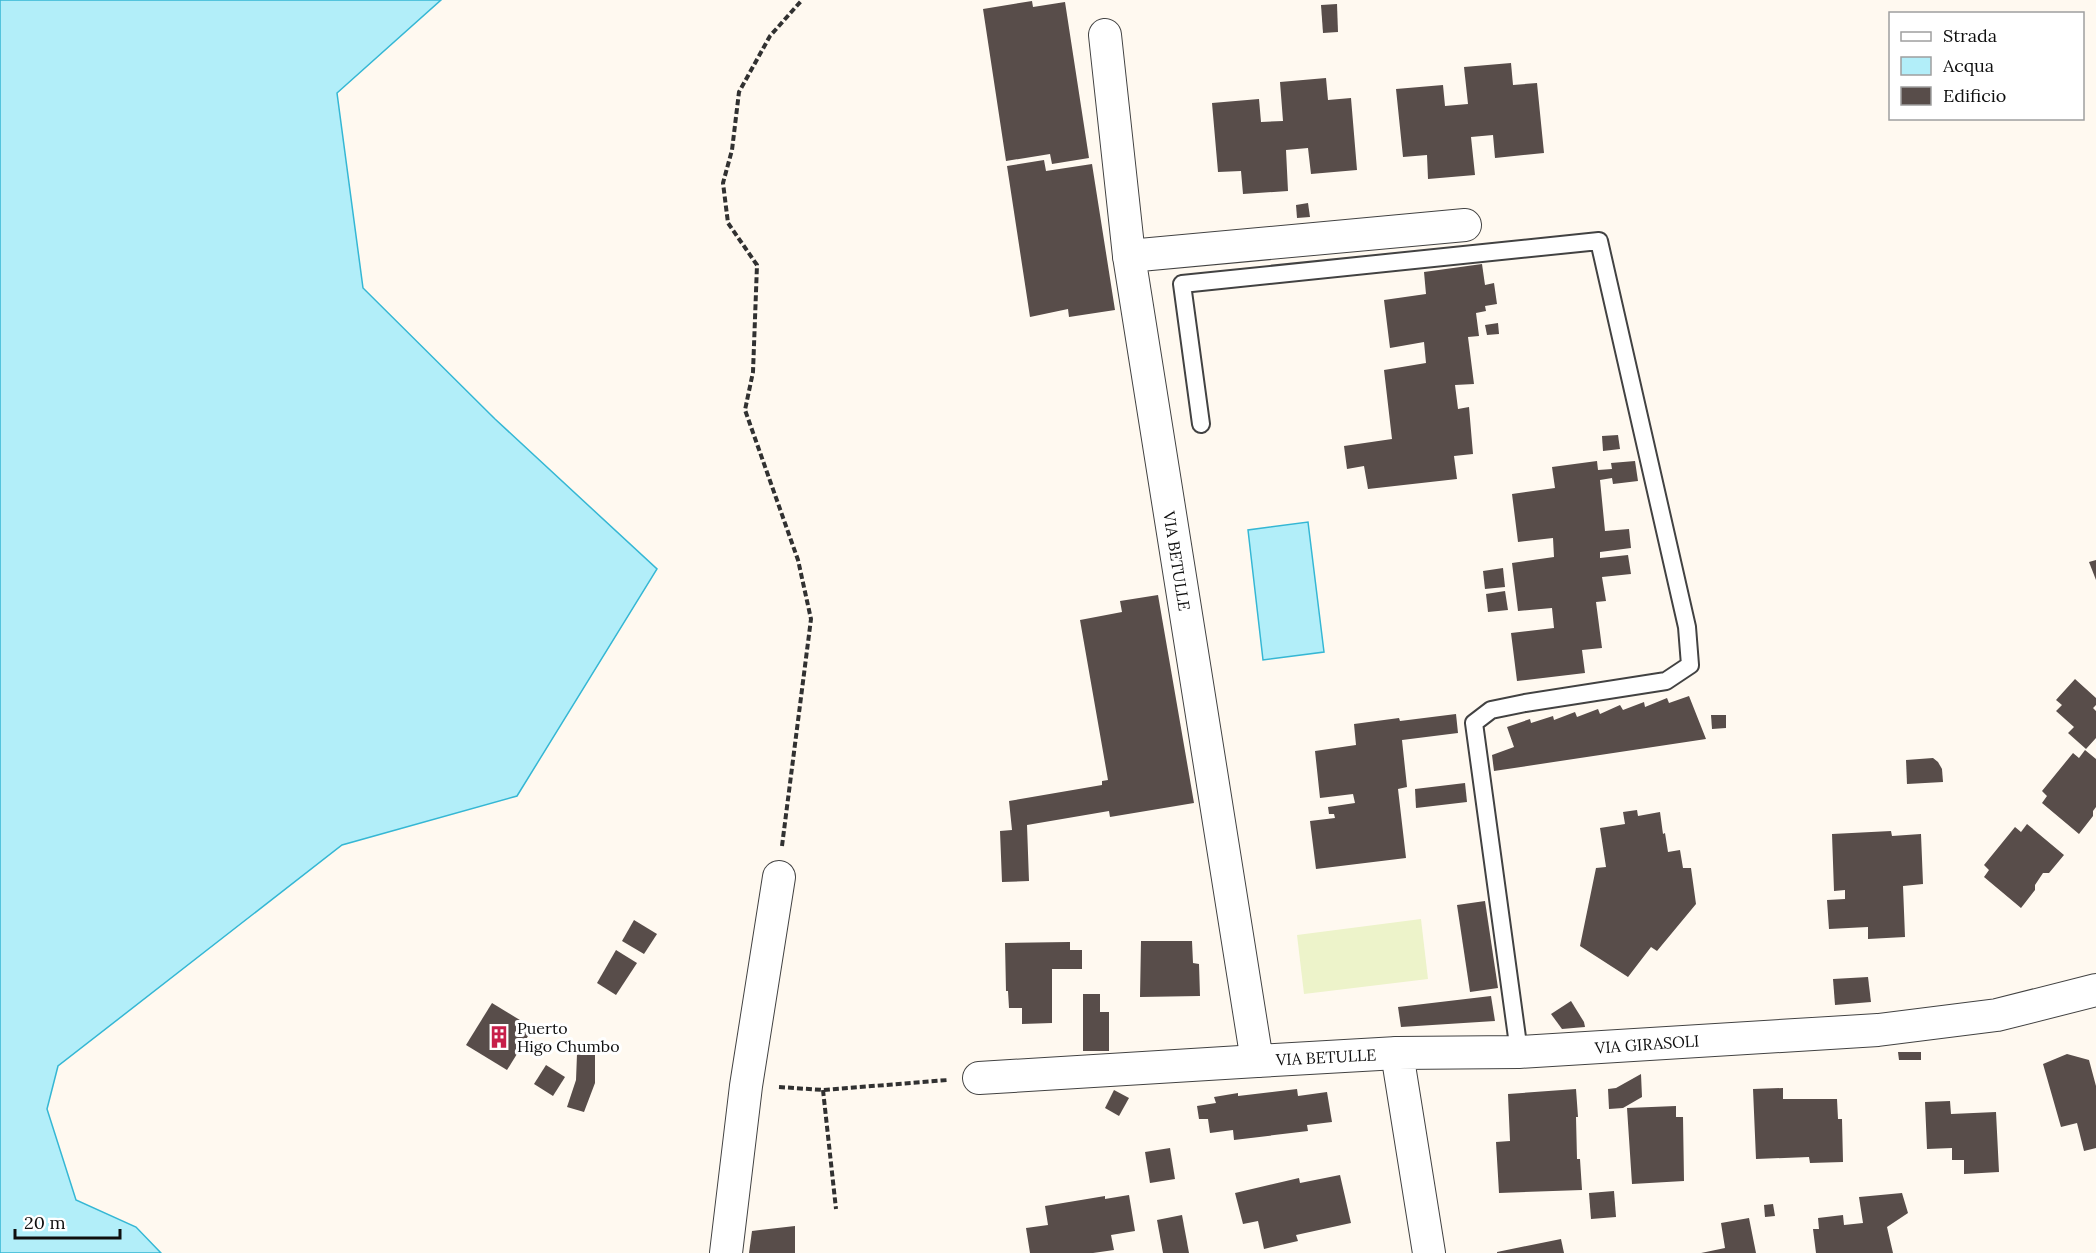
<svg xmlns="http://www.w3.org/2000/svg" width="2096" height="1253" font-family="Lora,serif">
	<rect width="100%" height="100%" fill="#fff9f0"/>
	<path fill="#edf3ca" d="M 1421,919 L 1428,979 L 1304,994 L 1297,935 Z"/>
	<g fill="#b2eef9" stroke="#35b7d4" stroke-width="1.5">
		<path d="M 0,0 L 441,0 L 337,93 L 363,288 L 495,419 L 657,569 L 517,796 L 342,845 L 58,1066 L 47,1109 L 76,1200 L 136,1227 L 161,1253 L 0,1253 Z"/>
		<path d="M 1308,522 L 1324,652 L 1263,660 L 1248,530 Z"/>
	</g>
	<g fill="#584d4a">
		<path d="M 1032,1 L 1033,7 L 1065,2 L 1089,158 L 1052,164 L 1050,154 L 1006,161 L 983,9 Z"/>
		<path d="M 1337,4 L 1338,32 L 1323,33 L 1321,5 Z"/>
		<path d="M 1511,63 L 1513,85 L 1537,83 L 1544,153 L 1495,158 L 1493,135 L 1471,137 L 1475,175 L 1428,179 L 1427,155 L 1403,157 L 1396,89 L 1443,85 L 1445,106 L 1468,104 L 1464,67 Z"/>
		<path d="M 1326,78 L 1328,100 L 1351,98 L 1357,170 L 1311,174 L 1308,148 L 1286,150 L 1288,191 L 1243,194 L 1241,171 L 1218,172 L 1212,103 L 1259,99 L 1261,122 L 1283,121 L 1280,82 Z"/>
		<path d="M 1044,160 L 1046,171 L 1092,164 L 1115,310 L 1069,317 L 1068,309 L 1030,317 L 1007,166 Z"/>
		<path d="M 1308,203 L 1310,217 L 1297,218 L 1296,205 Z"/>
		<path d="M 1482,264 L 1485,285 L 1494,283 L 1497,304 L 1485,306 L 1486,311 L 1476,313 L 1479,336 L 1468,337 L 1474,384 L 1455,385 L 1458,409 L 1469,407 L 1473,454 L 1454,456 L 1457,479 L 1368,489 L 1364,466 L 1347,469 L 1344,446 L 1392,439 L 1384,370 L 1426,363 L 1424,342 L 1390,348 L 1384,300 L 1426,294 L 1424,272 Z"/>
		<path d="M 1498,323 L 1499,334 L 1487,335 L 1485,325 Z"/>
		<path d="M 1618,435 L 1620,449 L 1603,451 L 1602,436 Z"/>
		<path d="M 1597,461 L 1598,470 L 1612,469 L 1611,463 L 1635,461 L 1638,481 L 1613,484 L 1612,478 L 1600,480 L 1605,531 L 1629,529 L 1631,548 L 1600,552 L 1600,558 L 1628,555 L 1631,574 L 1602,577 L 1606,601 L 1596,602 L 1602,648 L 1582,650 L 1585,673 L 1517,681 L 1511,633 L 1554,628 L 1552,608 L 1518,611 L 1512,563 L 1554,557 L 1553,538 L 1518,542 L 1512,494 L 1555,488 L 1552,467 Z"/>
		<path d="M 2096,560 L 2096,580 L 2089,562 Z"/>
		<path d="M 1503,568 L 1505,587 L 1485,589 L 1483,571 Z"/>
		<path d="M 1505,591 L 1508,610 L 1488,612 L 1486,594 Z"/>
		<path d="M 1158,595 L 1194,803 L 1110,817 L 1109,811 L 1027,825 L 1029,881 L 1002,882 L 1000,831 L 1012,830 L 1009,801 L 1102,785 L 1102,781 L 1108,780 L 1080,620 L 1122,612 L 1120,601 Z"/>
		<path d="M 2075,679 L 2096,698 L 2096,705 L 2093,708 L 2096,711 L 2096,738 L 2086,749 L 2068,733 L 2074,727 L 2056,711 L 2062,705 L 2056,700 Z"/>
		<path d="M 1689,696 L 1706,739 L 1494,771 L 1492,755 L 1514,747 L 1507,727 L 1530,719 L 1531,723 L 1553,716 L 1554,720 L 1575,712 L 1577,717 L 1598,709 L 1600,714 L 1620,705 L 1623,710 L 1644,702 L 1645,707 L 1667,698 L 1669,703 Z"/>
		<path d="M 1456,714 L 1458,733 L 1402,740 L 1407,787 L 1398,789 L 1406,858 L 1316,869 L 1310,821 L 1335,818 L 1334,814 L 1329,814 L 1328,807 L 1355,803 L 1353,794 L 1320,798 L 1315,751 L 1356,745 L 1354,724 L 1399,718 L 1400,721 Z"/>
		<path d="M 1711,715 L 1726,715 L 1726,728 L 1712,729 Z"/>
		<path d="M 2085,750 L 2096,759 L 2096,807 L 2093,811 L 2093,816 L 2079,834 L 2042,803 L 2047,796 L 2042,791 L 2073,753 L 2079,758 Z"/>
		<path d="M 1933,758 L 1938,762 L 1942,769 L 1943,782 L 1907,784 L 1906,760 Z"/>
		<path d="M 1465,783 L 1467,802 L 1416,808 L 1415,789 Z"/>
		<path d="M 1637,810 L 1638,816 L 1660,812 L 1663,834 L 1665,833 L 1668,852 L 1680,850 L 1683,868 L 1691,868 L 1696,904 L 1657,951 L 1651,947 L 1628,977 L 1580,946 L 1596,868 L 1606,867 L 1600,828 L 1625,824 L 1623,812 Z"/>
		<path d="M 2027,824 L 2064,855 L 2049,873 L 2043,873 L 2035,885 L 2035,890 L 2021,908 L 1984,877 L 1989,870 L 1984,865 L 2015,827 L 2021,832 Z"/>
		<path d="M 1891,831 L 1892,836 L 1921,834 L 1923,884 L 1903,886 L 1905,937 L 1868,939 L 1868,927 L 1829,929 L 1827,900 L 1845,899 L 1845,890 L 1834,891 L 1832,834 Z"/>
		<path d="M 1485,901 L 1498,988 L 1470,992 L 1457,905 Z"/>
		<path d="M 634,920 L 657,934 L 644,954 L 622,941 Z"/>
		<path d="M 1141,941 L 1192,941 L 1193,963 L 1199,964 L 1200,996 L 1140,997 Z"/>
		<path d="M 1070,942 L 1070,950 L 1082,950 L 1082,969 L 1052,969 L 1052,1023 L 1022,1024 L 1022,1008 L 1009,1008 L 1008,991 L 1006,991 L 1005,943 Z"/>
		<path d="M 616,950 L 637,963 L 616,995 L 597,983 Z"/>
		<path d="M 1868,977 L 1871,1002 L 1835,1005 L 1833,979 Z"/>
		<path d="M 1083,994 L 1100,994 L 1100,1012 L 1109,1012 L 1109,1051 L 1083,1051 Z"/>
		<path d="M 1491,996 L 1495,1021 L 1401,1027 L 1398,1007 Z"/>
		<path d="M 1571,1001 L 1584,1022 L 1585,1027 L 1562,1029 L 1551,1014 Z"/>
		<path d="M 492,1003 L 533,1028 L 507,1070 L 466,1045 Z"/>
		<path d="M 1898,1052 L 1921,1052 L 1921,1060 L 1899,1060 Z"/>
		<path d="M 595,1053 L 595,1083 L 584,1112 L 567,1107 L 576,1080 L 577,1054 Z"/>
		<path d="M 2067,1054 L 2089,1060 L 2096,1086 L 2096,1148 L 2084,1151 L 2077,1123 L 2061,1127 L 2043,1064 Z"/>
		<path d="M 546,1065 L 565,1077 L 553,1096 L 534,1084 Z"/>
		<path d="M 1641,1074 L 1642,1097 L 1623,1108 L 1609,1109 L 1608,1089 L 1616,1088 Z"/>
		<path d="M 1783,1088 L 1783,1099 L 1837,1099 L 1838,1119 L 1842,1119 L 1843,1162 L 1810,1163 L 1809,1157 L 1756,1159 L 1753,1089 Z"/>
		<path d="M 1297,1089 L 1298,1096 L 1327,1092 L 1332,1122 L 1307,1125 L 1308,1131 L 1234,1140 L 1233,1130 L 1210,1133 L 1208,1119 L 1199,1119 L 1197,1106 L 1216,1103 L 1214,1097 L 1238,1093 L 1238,1096 Z"/>
		<path d="M 1576,1089 L 1578,1117 L 1576,1117 L 1577,1159 L 1580,1159 L 1582,1190 L 1499,1193 L 1496,1142 L 1510,1141 L 1508,1094 Z"/>
		<path d="M 1114,1090 L 1129,1098 L 1119,1116 L 1105,1108 Z"/>
		<path d="M 1950,1101 L 1951,1114 L 1996,1112 L 1999,1172 L 1964,1174 L 1964,1160 L 1952,1160 L 1952,1148 L 1927,1149 L 1925,1102 Z"/>
		<path d="M 1676,1106 L 1676,1117 L 1683,1117 L 1684,1181 L 1632,1184 L 1627,1108 Z"/>
		<path d="M 1170,1148 L 1175,1179 L 1150,1183 L 1145,1152 Z"/>
		<path d="M 1340,1175 L 1351,1223 L 1296,1235 L 1298,1241 L 1264,1249 L 1258,1221 L 1243,1224 L 1235,1193 L 1299,1178 L 1300,1183 Z"/>
		<path d="M 1614,1191 L 1616,1217 L 1591,1219 L 1589,1193 Z"/>
		<path d="M 1902,1193 L 1908,1213 L 1887,1227 L 1893,1253 L 1816,1253 L 1813,1229 L 1819,1229 L 1818,1218 L 1843,1215 L 1844,1225 L 1863,1223 L 1859,1197 Z"/>
		<path d="M 1129,1195 L 1135,1231 L 1111,1235 L 1114,1250 L 1093,1253 L 1030,1253 L 1026,1228 L 1048,1225 L 1045,1206 L 1105,1196 L 1105,1199 Z"/>
		<path d="M 1773,1204 L 1775,1216 L 1765,1217 L 1764,1205 Z"/>
		<path d="M 1182,1215 L 1189,1253 L 1163,1253 L 1157,1220 Z"/>
		<path d="M 1749,1218 L 1756,1253 L 1701,1253 L 1725,1248 L 1721,1223 Z"/>
		<path d="M 795,1226 L 795,1253 L 749,1253 L 752,1231 Z"/>
		<path d="M 1561,1239 L 1564,1253 L 1497,1253 L 1497,1252 Z"/>
	</g>
	<g fill="none" stroke-linecap="round" stroke-linejoin="round">
		<g stroke="#424242" stroke-width="20">
			<path id="lane" d="M 1201,424 L 1182,284 L 1599,241 L 1687,627 L 1690,665 L 1666,681 L 1525,703 L 1491,710 L 1474,723 L 1519,1052"/>
		</g>
		<g stroke="#424242" stroke-width="34">
			<g id="street">
				<path d="M 1105,35 L 1129,256"/>
				<path d="M 1397,1053 L 1257,1061 L 1129,256 L 1465,225"/>
				<path d="M 979,1078 L 1257,1061"/>
				<path d="M 726,1253 L 746,1086 L 779,877"/>
				<path d="M 1429,1253 L 1397,1053 L 1519,1052 L 1878,1030 L 1997,1015 L 2096,990"/>
			</g>
		</g>
		<g stroke="#313131" stroke-width="4" stroke-dasharray="6 3" stroke-linecap="butt">
			<path d="M 782,846 L 811,619 L 798,560 L 745,410 L 753,372 L 757,265 L 728,223 L 723,183 L 732,150 L 739,92 L 770,36 L 802,0"/>
			<path d="M 779,1087 L 823,1090 L 948,1080"/>
			<path d="M 823,1090 L 836,1209"/>
		</g>
		<use href="#lane" stroke="#fff" stroke-width="16"/>
		<use href="#street" stroke="#fff" stroke-width="32"/>
	</g>
	<defs>
		<g id="building-bare" transform="scale(1.8)"><path d="M-4-6H4V6H1V3H-1V6H-4ZM-2.5-4.3h1.7v1.8h-1.7ZM.8-4.3h1.7v1.8H.8ZM-2.5-1h1.7V.8h-1.7ZM.8-1h1.7V.8H.8Z" fill="#c71f4a" stroke="#fff" stroke-width="2.5" paint-order="stroke"/></g>
	</defs>
	<g fill-rule="evenodd">
		<use href="#building-bare" x="499" y="1037"/>
	</g>
	<g text-anchor="middle" dominant-baseline="central" stroke-width="6" stroke-linejoin="round" paint-order="stroke">
		<g font-size="16" fill="#0f0f0f" stroke="#fff">
			<text transform="translate(1177 561) rotate(81)">VIA BETULLE</text>
			<text transform="translate(1647 1044) rotate(-4)">VIA GIRASOLI</text>
			<text transform="translate(1326 1057) rotate(-3)">VIA BETULLE</text>
		</g>
		<g font-size="16" fill="#0f0f0f" stroke="#fff" text-anchor="start">
			<text x="517" y="1028">Puerto<tspan x="517" dy="18">Higo Chumbo</tspan></text>
		</g>
	</g>
	<rect x="1889" y="12" width="195" height="108" fill="#ffffff" stroke="#9f9f9f" stroke-width="1.5"/>
	<rect x="1901" y="32" width="30" height="9" fill="#ffffff" stroke="#9f9f9f" stroke-width="1.5"/>
	<text x="1943" y="42" font-size="18" fill="#0f0f0f">Strada</text>
	<rect x="1901" y="57" width="30" height="18" fill="#b2eef9" stroke="#9f9f9f" stroke-width="1.5"/>
	<text x="1943" y="72" font-size="18" fill="#0f0f0f">Acqua</text>
	<rect x="1901" y="87" width="30" height="18" fill="#584d4a" stroke="#9f9f9f" stroke-width="1.5"/>
	<text x="1943" y="102" font-size="18" fill="#0f0f0f">Edificio</text>
	<path d="M15 1229v9h105v-9" fill="none" stroke="#0f0f0f" stroke-width="3"/>
	<text x="24" y="1229" font-size="18" fill="#0f0f0f" stroke="#ffffff" stroke-width="4.5" paint-order="stroke">20 m</text>
</svg>
